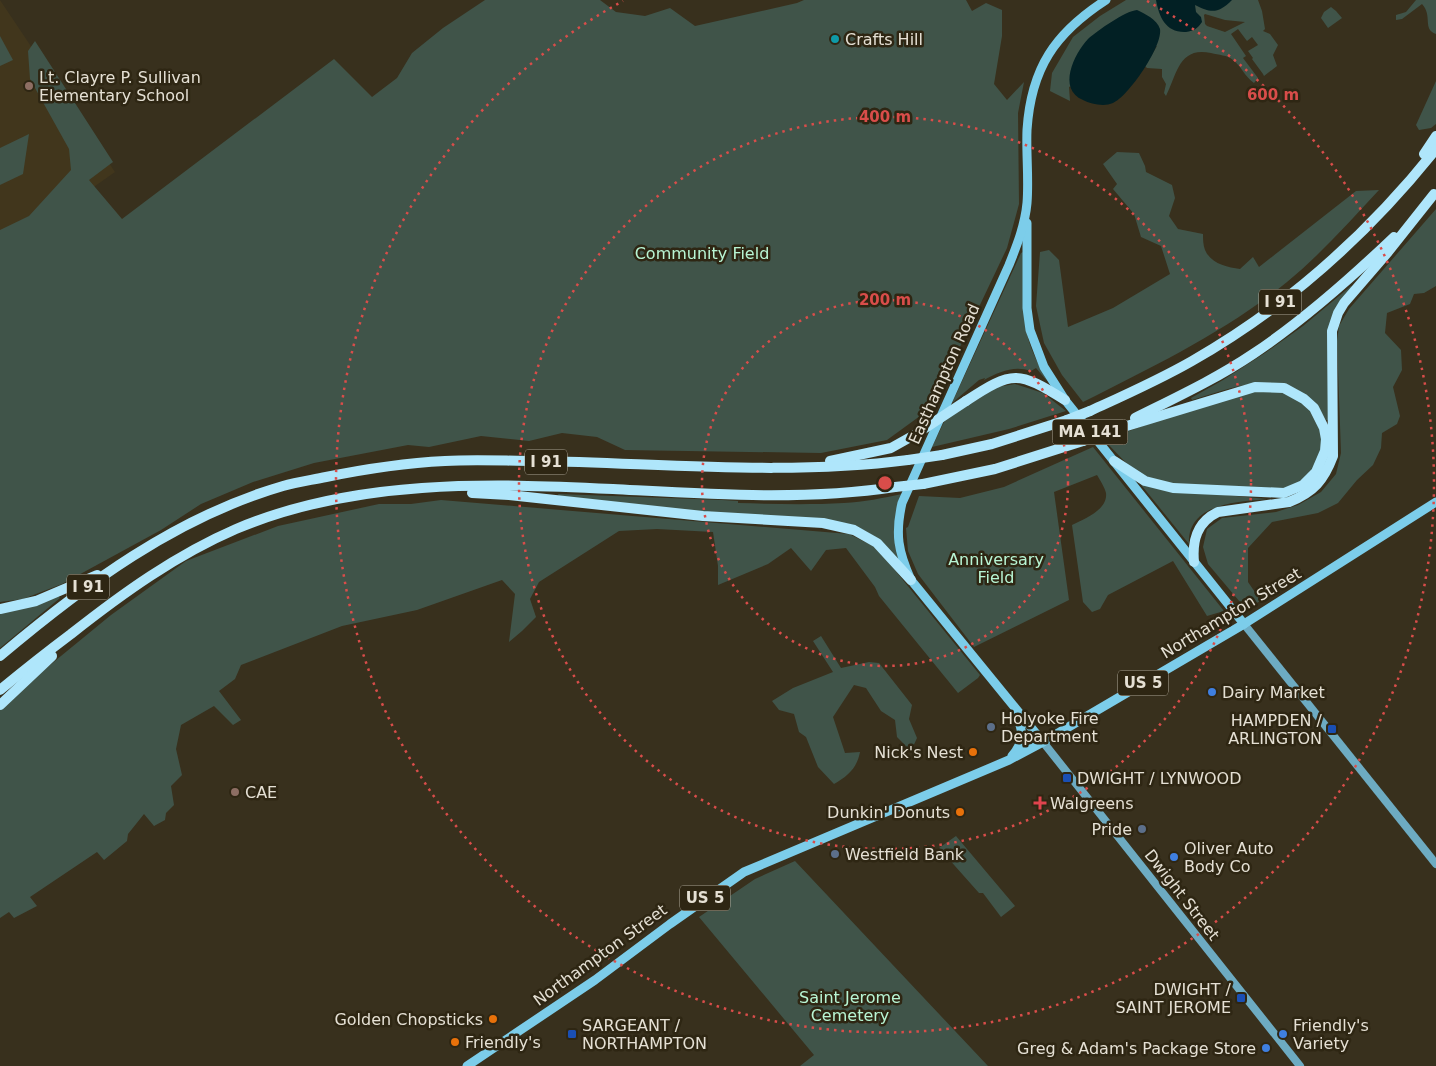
<svg xmlns="http://www.w3.org/2000/svg" width="1436" height="1066" font-family="'DejaVu Sans',sans-serif">
	<rect width="100%" height="100%" fill="#38301d"/>
	<path fill="#41361c" d="M 0,0 L 115,172 L 0,253 Z"/>
	<g fill="#405449" fill-rule="evenodd">
		<path d="M 485,0 L 600,0 L 616,12 L 645,16 L 670,8 L 695,26 L 797,3 L 804,0 L 966,0 L 972,11 L 986,3 L 1002,10 L 1002,36 L 994,84 L 1007,100 L 1024,82 L 1018,113 L 1019,204 L 1007,248 L 931,408 L 887,440 L 821,453 L 625,450 L 597,437 L 562,433 L 529,441 L 481,436 L 429,447 L 408,445 L 314,463 L 253,482 L 201,504 L 161,530 L 62,584 L 23,599 L 0,602 L 0,230 L 29,216 L 71,170 L 69,149 L 30,79 L 28,51 L 35,41 L 113,162 L 89,180 L 122,219 L 334,59 L 372,97 L 397,78 L 412,53 L 443,28 Z"/>
		<path d="M 1126,0 L 1258,0 L 1262,11 L 1265,29 L 1263,31 L 1270,34 L 1278,45 L 1273,55 L 1277,66 L 1264,76 L 1263,74 L 1252,59 L 1253,58 L 1248,51 L 1258,45 L 1252,37 L 1247,41 L 1238,29 L 1231,34 L 1246,56 L 1243,58 L 1258,78 L 1254,83 C 1245,77 1242,67 1233,60 C 1227,55 1219,55 1211,53 C 1179,46 1177,74 1166,96 L 1164,93 L 1166,84 L 1162,77 L 1162,69 L 1147,68 L 1145,66 L 1157,46 L 1069,87 L 1070,101 L 1050,91 L 1052,73 L 1073,37 L 1100,16 ZM 1205,14 L 1225,20 L 1245,22 L 1225,32 L 1207,26 L 1205,24 L 1204,15 Z"/>
		<path d="M 1416,0 L 1436,0 L 1436,34 C 1422,29 1433,16 1422,4 L 1402,19 L 1396,20 L 1396,15 L 1406,12 Z"/>
		<path d="M 1331,7 L 1336,11 L 1342,18 L 1328,28 L 1321,18 L 1324,12 Z"/>
		<path d="M 0,36 L 13,60 L 0,66 Z"/>
		<path d="M 1436,81 L 1436,124 L 1431,128 L 1419,130 L 1416,125 Z"/>
		<path d="M 29,134 L 23,174 L 0,185 L 0,148 Z"/>
		<path d="M 1117,152 L 1139,153 L 1145,166 L 1146,172 L 1172,185 L 1175,198 L 1169,216 L 1178,229 L 1203,234 C 1203,239 1203,245 1205,250 C 1211,264 1227,267 1240,269 L 1253,257 L 1259,267 L 1356,191 L 1379,190 C 1350,221 1320,255 1287,282 C 1225,332 1154,366 1083,402 L 1062,375 L 1044,343 L 1036,306 L 1040,252 L 1049,250 L 1059,260 L 1068,327 L 1113,308 L 1170,274 L 1161,246 L 1141,237 L 1134,214 L 1113,189 L 1117,184 L 1103,164 Z"/>
		<path d="M 1436,209 L 1436,286 L 1424,293 L 1414,294 L 1410,304 L 1387,313 L 1385,333 L 1401,350 L 1402,370 L 1393,387 L 1400,416 L 1397,424 L 1382,433 L 1381,448 L 1373,465 L 1357,480 L 1338,503 L 1318,513 L 1272,522 L 1248,548 L 1248,582 L 1261,601 L 1245,608 L 1208,564 L 1203,547 L 1207,529 L 1222,518 L 1276,512 L 1298,505 L 1321,492 L 1336,474 L 1341,453 L 1337,341 L 1339,326 L 1349,309 Z"/>
		<path d="M 1025,251 C 1025,279 1022,310 1028,338 C 1032,353 1040,367 1047,381 L 1036,368 L 1031,371 C 1014,365 999,372 984,380 L 985,378 L 979,380 L 952,403 L 1021,253 Z"/>
		<path d="M 1351,286 L 1353,287 L 1336,309 L 1329,420 L 1326,420 C 1293,362 1243,385 1192,400 L 1191,398 L 1223,380 L 1265,353 L 1303,326 Z"/>
		<path d="M 1015,384 L 1043,393 L 1066,411 L 1009,429 L 932,447 L 945,420 L 997,387 Z"/>
		<path d="M 1256,391 L 1284,392 L 1312,409 L 1321,427 L 1322,448 L 1316,466 L 1302,480 L 1287,489 L 1170,484 L 1144,476 L 1130,467 L 1104,440 L 1207,403 Z"/>
		<path d="M 1093,447 L 1224,611 L 1207,616 L 1173,561 L 1108,595 L 1100,609 L 1092,612 L 1083,602 L 1072,525 C 1084,519 1108,510 1106,493 C 1105,488 1100,480 1097,475 L 1054,492 L 1069,600 L 974,647 L 918,574 L 908,551 L 906,528 L 908,527 L 919,496 L 960,498 L 1004,487 Z"/>
		<path d="M 1138,481 L 1215,494 L 1267,499 C 1238,502 1187,503 1189,544 Z"/>
		<path d="M 558,494 L 722,500 L 738,501 L 738,503 C 773,504 809,505 844,503 C 864,502 883,498 902,494 L 903,566 C 885,544 877,535 850,524 L 714,513 L 559,496 Z"/>
		<path d="M 441,500 L 849,534 L 877,548 L 980,675 L 978,678 L 958,693 L 879,596 L 875,587 L 846,548 L 826,550 L 811,571 L 791,548 L 768,564 L 718,585 L 718,566 L 713,532 L 657,529 L 619,531 L 539,582 L 530,599 L 536,617 L 522,631 L 509,642 L 515,594 L 502,580 L 417,610 L 342,626 L 241,665 L 235,679 L 219,691 L 241,720 L 233,725 L 214,706 L 181,725 L 176,749 L 182,775 L 171,786 L 174,805 L 166,813 L 165,820 L 154,826 L 144,814 L 128,834 L 127,841 L 104,860 L 97,852 L 30,897 L 37,906 L 14,918 L 9,912 L 0,918 L 0,706 L 111,615 L 186,561 L 278,526 L 379,504 L 411,504 Z"/>
		<path d="M 58,596 L 60,598 L 0,648 L 0,612 Z"/>
		<path d="M 821,636 L 841,668 L 869,662 L 879,663 L 912,705 L 909,719 L 917,738 L 911,751 L 897,737 L 895,720 L 881,711 L 866,688 L 854,685 L 833,717 L 845,753 L 860,752 C 857,768 848,776 834,784 L 818,767 L 806,737 L 799,732 L 794,714 L 779,710 L 772,701 L 793,688 L 833,672 L 813,641 Z"/>
		<path d="M 956,836 L 1015,906 L 1001,917 L 983,893 L 979,893 L 939,848 Z"/>
		<path d="M 795,861 L 988,1066 L 800,1066 L 814,1055 L 699,917 L 755,879 Z"/>
	</g>
	<g fill="#022024">
		<path d="M 1156,0 L 1232,0 C 1218,14 1211,13 1195,5 L 1196,12 L 1201,17 L 1202,22 C 1198,28 1194,31 1186,32 C 1166,33 1159,17 1156,0 Z"/>
		<path d="M 1137,10 C 1145,14 1157,19 1160,29 C 1163,46 1128,97 1113,103 C 1104,107 1091,104 1083,100 C 1057,89 1074,54 1088,39 C 1097,31 1125,11 1137,10 Z"/>
	</g>
	<g fill="none" stroke-linecap="round" stroke-linejoin="round">
		<g stroke="#6dabc2" stroke-width="8">
			<path d="M 1244,624 L 1436,864"/>
			<path d="M 1043,742 L 1300,1066"/>
		</g>
		<g stroke="#7ccdea" stroke-width="9">
			<path d="M 1027,223 L 1027,308 L 1030,330 L 1044,367 L 1065,400 L 1244,624"/>
			<path d="M 1043,742 L 911,580 C 898,551 895,534 902,503 L 1009,265 C 1017,245 1025,225 1027,203 C 1029,179 1026,154 1027,130 C 1031,68 1055,33 1106,0"/>
			<path d="M 1012,756 C 1024,742 1024,731 1016,716"/>
			<path d="M 467,1066 L 595,980 L 670,924 L 744,872 L 1009,760 L 1043,742 L 1244,624 L 1436,502"/>
		</g>
		<g stroke="#afe6fb" stroke-width="10">
			<path d="M 1424,154 L 1436,136"/>
			<path d="M 966,401 C 1013,370 1018,371 1065,400"/>
			<path d="M 1090,411 C 1125,395 1159,380 1192,361 C 1287,307 1368,234 1436,149"/>
			<path d="M 1135,418 C 1175,398 1216,379 1253,354 C 1304,320 1350,279 1394,237"/>
			<path d="M 1107,432 L 1255,387 L 1284,388 L 1304,399 L 1314,408 L 1324,428 L 1326,439 L 1325,451 L 1316,472 L 1303,485 L 1284,493 L 1173,488 L 1145,481 L 1114,461"/>
			<path d="M 942,455 L 992,444 L 1067,420"/>
			<path d="M 830,461 L 891,448 L 916,434"/>
			<path d="M 923,484 L 995,469 L 1083,441"/>
			<path d="M 472,493 L 509,495 L 703,516 L 823,523 L 854,530 L 877,543 L 911,580"/>
			<path d="M 1194,562 C 1192,540 1197,522 1218,512 L 1289,502 C 1314,492 1324,480 1333,456 L 1332,331 L 1338,313 L 1344,303 L 1388,252 L 1434,194"/>
			<path d="M 0,609 L 36,601 L 97,575"/>
			<path d="M 0,656 C 84,585 176,517 283,486 C 297,482 312,480 326,477 C 365,469 405,463 445,461 C 476,459 507,461 537,461 C 660,463 785,476 908,460"/>
			<path d="M 0,690 C 23,671 47,652 71,634 C 123,593 176,555 236,529 C 354,479 488,483 613,489 C 707,494 802,501 895,487"/>
			<path d="M 0,705 L 52,656"/>
		</g>
		<g stroke="#afe6fb" stroke-width="10">
			<path d="M 1067,420 L 1090,411"/>
			<path d="M 916,434 L 966,401"/>
			<path d="M 1083,441 L 1107,432"/>
			<path d="M 908,460 L 942,455"/>
			<path d="M 895,487 L 923,484"/>
		</g>
	</g>
	<g fill="none" stroke="#d94d4a" stroke-width="2.5" stroke-dasharray="2.5 5">
		<circle cx="885" cy="483" r="183"/>
		<circle cx="885" cy="483" r="366"/>
		<path d="M1147 1A549 549 0 1 1 623 1"/>
	</g>
	<circle fill="#0f9aa8" stroke="#2e2613" stroke-width="2" cx="835" cy="39" r="5"/>
	<g fill="#8d6e63" stroke="#2e2613" stroke-width="2">
		<circle cx="29" cy="86" r="5"/>
		<circle cx="235" cy="792" r="5"/>
	</g>
	<g fill="#3f7fe0" stroke="#2e2613" stroke-width="2">
		<circle cx="1212" cy="692" r="5"/>
		<circle cx="1174" cy="857" r="5"/>
		<circle cx="1283" cy="1034" r="5"/>
		<circle cx="1266" cy="1048" r="5"/>
	</g>
	<g fill="#5c6f8a" stroke="#2e2613" stroke-width="2">
		<circle cx="991" cy="727" r="5"/>
		<circle cx="1142" cy="829" r="5"/>
		<circle cx="835" cy="854" r="5"/>
	</g>
	<g fill="#1a4fb4" stroke="#2e2613" stroke-width="2">
		<rect x="1327" y="724" width="10" height="10" rx="2.5"/>
		<rect x="1062" y="773" width="10" height="10" rx="2.5"/>
		<rect x="1236" y="993" width="10" height="10" rx="2.5"/>
		<rect x="567" y="1029" width="10" height="10" rx="2.5"/>
	</g>
	<g fill="#e8710a" stroke="#2e2613" stroke-width="2">
		<circle cx="973" cy="752" r="5"/>
		<circle cx="960" cy="812" r="5"/>
		<circle cx="493" cy="1019" r="5"/>
		<circle cx="455" cy="1042" r="5"/>
	</g>
	<path fill="#e0444e" stroke="#2e2613" stroke-width="2" d="M1037.5 795.5h5v5h5v5h-5v5h-5v-5h-5v-5h5z"/>
	<g text-anchor="middle" dominant-baseline="central" stroke-width="5" stroke-linejoin="round" paint-order="stroke">
		<g fill="#2e2613" stroke="#aea89a" stroke-width="1">
			<rect x="1259" y="289.5" width="42" height="25" rx="4"/>
			<rect x="1052.5" y="419.5" width="75" height="25" rx="4"/>
			<rect x="525" y="449.5" width="42" height="25" rx="4"/>
			<rect x="67" y="574.5" width="42" height="25" rx="4"/>
			<rect x="1118" y="670.5" width="50" height="25" rx="4"/>
			<rect x="680" y="885.5" width="50" height="25" rx="4"/>
		</g>
		<g font-size="15" font-weight="bold" fill="#e5e0d4">
			<text x="1280" y="302">I 91</text>
			<text x="1090" y="432">MA 141</text>
			<text x="546" y="462">I 91</text>
			<text x="88" y="587">I 91</text>
			<text x="1143" y="683">US 5</text>
			<text x="705" y="898">US 5</text>
		</g>
		<g font-size="16" fill="#e5e0d4" stroke="#2e2613" text-anchor="start">
			<text x="845" y="39">Crafts Hill</text>
			<text x="39" y="77">Lt. Clayre P. Sullivan<tspan x="39" dy="18">Elementary School</tspan></text>
			<text x="1222" y="692">Dairy Market</text>
			<text x="1001" y="718">Holyoke Fire<tspan x="1001" dy="18">Department</tspan></text>
			<text x="1322" y="720" text-anchor="end">HAMPDEN /<tspan x="1322" dy="18">ARLINGTON</tspan></text>
			<text x="963" y="752" text-anchor="end">Nick's Nest</text>
			<text x="1077" y="778">DWIGHT / LYNWOOD</text>
			<text x="245" y="792">CAE</text>
			<text x="1050" y="803">Walgreens</text>
			<text x="950" y="812" text-anchor="end">Dunkin' Donuts</text>
			<text x="1132" y="829" text-anchor="end">Pride</text>
			<text x="1184" y="848">Oliver Auto<tspan x="1184" dy="18">Body Co</tspan></text>
			<text x="845" y="854">Westfield Bank</text>
			<text x="1231" y="989" text-anchor="end">DWIGHT /<tspan x="1231" dy="18">SAINT JEROME</tspan></text>
			<text x="483" y="1019" text-anchor="end">Golden Chopsticks</text>
			<text x="582" y="1025">SARGEANT /<tspan x="582" dy="18">NORTHAMPTON</tspan></text>
			<text x="1293" y="1025">Friendly's<tspan x="1293" dy="18">Variety</tspan></text>
			<text x="465" y="1042">Friendly's</text>
			<text x="1256" y="1048" text-anchor="end">Greg &amp; Adam's Package Store</text>
		</g>
		<g font-size="16" fill="#b8f5d4" stroke="#2e2613">
			<text x="702" y="253">Community Field</text>
			<text x="996" y="559">Anniversary<tspan x="996" dy="18">Field</tspan></text>
			<text x="850" y="997">Saint Jerome<tspan x="850" dy="18">Cemetery</tspan></text>
		</g>
		<g font-size="16" fill="#e5e0d4" stroke="#2e2613">
			<text transform="translate(944 374) rotate(-66)">Easthampton Road</text>
			<text transform="translate(1231 613) rotate(-31)">Northampton Street</text>
			<text transform="translate(1182 895) rotate(52)">Dwight Street</text>
			<text transform="translate(600 955) rotate(-36)">Northampton Street</text>
		</g>
	</g>
	<circle cx="885" cy="483" r="8" fill="#d94d4a" stroke="#2e2613" stroke-width="2.5"/>
	<g font-size="15" text-anchor="middle" font-weight="bold" fill="#d94d4a" stroke="#2e2613" stroke-width="5" stroke-linejoin="round" paint-order="stroke">
		<text x="1273" y="100">600 m</text>
		<text x="885" y="122">400 m</text>
		<text x="885" y="305">200 m</text>
	</g>
</svg>
